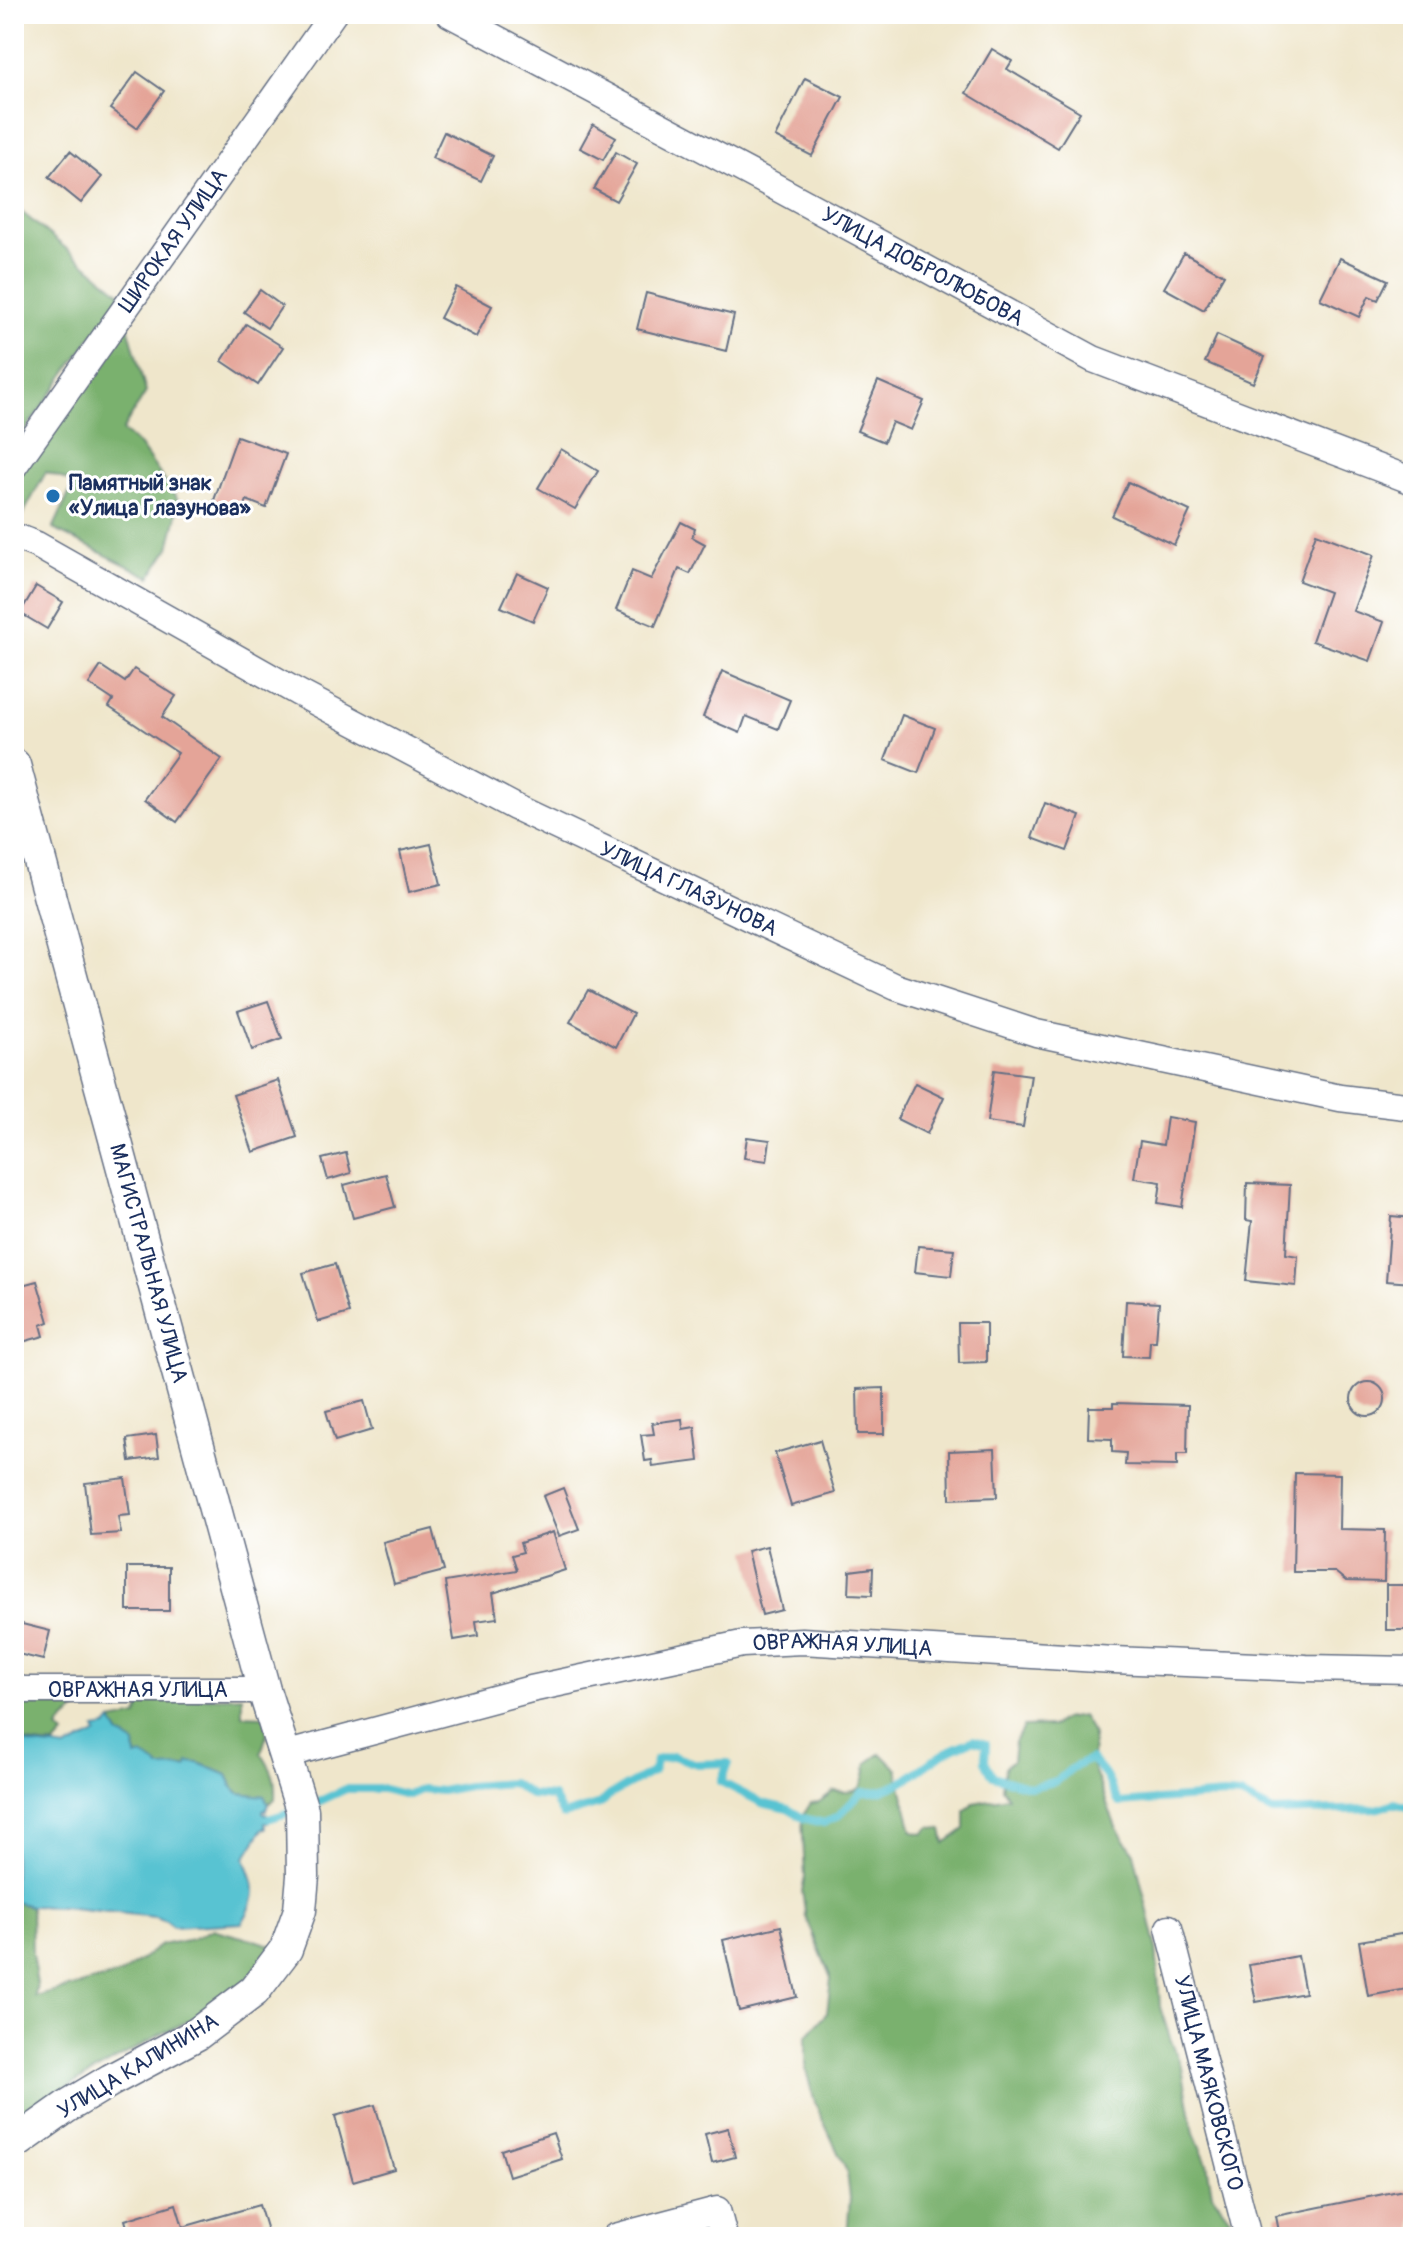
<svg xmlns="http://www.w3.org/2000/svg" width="1427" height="2251" font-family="Pangolin,sans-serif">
	<rect width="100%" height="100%" fill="#fff"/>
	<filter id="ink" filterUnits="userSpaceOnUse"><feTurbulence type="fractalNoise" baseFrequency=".0125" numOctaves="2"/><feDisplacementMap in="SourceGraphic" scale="16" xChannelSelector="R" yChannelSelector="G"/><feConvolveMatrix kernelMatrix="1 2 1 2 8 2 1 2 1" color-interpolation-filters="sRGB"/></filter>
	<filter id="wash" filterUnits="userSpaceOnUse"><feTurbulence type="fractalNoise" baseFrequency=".006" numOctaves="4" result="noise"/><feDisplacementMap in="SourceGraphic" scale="32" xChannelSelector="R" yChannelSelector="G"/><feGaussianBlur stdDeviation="1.8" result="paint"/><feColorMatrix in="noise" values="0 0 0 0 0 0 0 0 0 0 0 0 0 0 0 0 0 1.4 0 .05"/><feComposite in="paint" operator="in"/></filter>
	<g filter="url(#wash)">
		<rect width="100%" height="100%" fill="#efe6cb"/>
		<g fill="#7ab16e" stroke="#4a7066" stroke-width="2">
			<path d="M 14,206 L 122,294 L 14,446 Z"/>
			<path d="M 125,315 L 146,392 L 122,431 L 140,446 L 178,500 L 176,520 L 169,548 L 150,577 L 53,529 L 74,483 L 46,472 L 21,518 L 14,516 L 14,475 Z"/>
			<path d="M 14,1694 L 82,1697 L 82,1705 L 64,1721 L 58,1729 L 64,1735 L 55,1745 C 10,1747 14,1732 14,1694 Z"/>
			<path d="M 242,1696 L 242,1715 L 265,1716 L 267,1734 L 261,1753 C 273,1771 276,1778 275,1799 L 268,1804 L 264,1796 L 239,1793 L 232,1786 L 227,1775 L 199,1763 L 180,1768 L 160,1768 L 154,1762 L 136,1758 L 135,1744 L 119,1734 L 112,1721 L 137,1716 L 142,1701 Z"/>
			<path d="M 1082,1716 L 1093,1734 L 1092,1764 L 1116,1827 L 1134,1853 L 1156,1945 L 1160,2007 L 1170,2038 L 1182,2068 L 1194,2133 L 1207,2163 L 1212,2194 L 1233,2222 L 1234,2237 L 847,2237 L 850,2198 L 847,2172 L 815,2103 L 806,2070 L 806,2037 L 827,2013 L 831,1978 L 806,1917 L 802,1891 L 805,1877 L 802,1817 L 811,1803 L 819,1802 L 834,1791 C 860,1795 864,1789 867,1763 L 881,1753 L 897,1769 L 912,1832 L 923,1834 L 930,1827 L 942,1829 L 945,1843 L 965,1829 L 965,1811 L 973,1803 L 1008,1797 L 1002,1788 L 1005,1767 L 1013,1760 L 1015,1742 L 1023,1727 L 1053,1726 L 1063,1719 Z"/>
			<path d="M 14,1902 L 31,1906 L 32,1954 L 37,1984 L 35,1997 L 121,1974 L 161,1945 L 192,1939 L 213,1929 C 234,1936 254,1939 274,1946 L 244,1985 L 206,2013 L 165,2032 L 14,2117 Z"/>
		</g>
		<path fill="#58c3d2" stroke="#3a7998" stroke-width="2" d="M 112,1721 L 119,1734 L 135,1744 L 136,1757 L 142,1755 L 154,1762 L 160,1768 L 187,1767 L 188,1762 L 199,1763 L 227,1775 L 232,1786 L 239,1793 L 264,1796 L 268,1804 L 266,1810 L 263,1810 L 263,1812 L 268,1816 L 268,1823 L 265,1823 L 266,1829 L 263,1829 L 245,1858 C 256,1888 259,1895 242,1923 L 173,1927 L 166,1921 L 155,1917 L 62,1907 L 31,1906 L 14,1902 L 14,1728 C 16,1731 18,1736 21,1739 C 27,1748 53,1745 65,1749 L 97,1734 L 95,1729 L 107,1727 Z"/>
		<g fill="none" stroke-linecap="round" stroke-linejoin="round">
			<g stroke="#58c3d2" stroke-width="8">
				<path d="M 307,1807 L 346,1789 L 383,1789 L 408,1795 L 422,1789 L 441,1791 L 468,1786 L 512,1783 L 531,1795 L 553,1797 L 563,1815 L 600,1804 L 610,1795 L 654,1771 L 656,1760 L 673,1756 L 697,1764 L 728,1763 L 721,1782 L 762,1803 L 788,1809 L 803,1818 L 824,1823 L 838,1816 L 862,1792 C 895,1795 916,1770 943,1754 C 952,1748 963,1745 973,1740 L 986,1744 L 985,1761 L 993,1776 L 1031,1787 L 1057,1781 L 1072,1768 L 1091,1759 C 1108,1774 1109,1784 1119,1803 L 1224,1795 L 1241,1796 L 1273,1812 L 1376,1809 L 1395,1803 L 1413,1809"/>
				<path d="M 268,1819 L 294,1811"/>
			</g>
		</g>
		<g id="blocks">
			<g fill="#e4a498">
				<path d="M 992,49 L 1012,61 L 1007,69 L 1080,112 L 1058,148 L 966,93 Z"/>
				<path d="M 137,72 L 164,91 L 137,128 L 110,109 Z"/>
				<path d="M 805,78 L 843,97 L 812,156 L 775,137 Z"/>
				<path d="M 593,124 L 616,137 L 603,160 L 580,148 Z"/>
				<path d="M 444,132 L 493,156 L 481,181 L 432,158 Z"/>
				<path d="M 70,151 L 102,177 L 81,203 L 49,177 Z"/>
				<path d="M 616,152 L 637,164 L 616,201 L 594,189 Z"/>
				<path d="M 1184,253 L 1224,275 L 1204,310 L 1164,288 Z"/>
				<path d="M 1340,258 L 1388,280 L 1378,300 L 1369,296 L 1359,317 L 1320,299 Z"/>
				<path d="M 456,287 L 492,306 L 476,337 L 440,318 Z"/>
				<path d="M 260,290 L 282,306 L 267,328 L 244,312 Z"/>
				<path d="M 646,293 L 734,315 L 726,351 L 637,329 Z"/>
				<path d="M 246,324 L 283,347 L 258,385 L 222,361 Z"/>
				<path d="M 1217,335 L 1265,357 L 1253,383 L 1205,362 Z"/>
				<path d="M 878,381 L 924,401 L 911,430 L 892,422 L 884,442 L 857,431 Z"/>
				<path d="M 237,436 L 286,454 L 266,508 L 247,500 L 242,513 L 213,503 Z"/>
				<path d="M 561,449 L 598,471 L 575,509 L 538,488 Z"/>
				<path d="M 1128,482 L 1190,511 L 1174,545 L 1112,516 Z"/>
				<path d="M 681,522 L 695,529 L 692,537 L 705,544 L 690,574 L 679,569 L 655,626 L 616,610 L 632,571 L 651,579 Z"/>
				<path d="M 1316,533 L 1374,555 L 1353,611 L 1384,622 L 1370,661 L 1312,641 L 1329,592 L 1299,581 Z"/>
				<path d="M 517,573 L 548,587 L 533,621 L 501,607 Z"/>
				<path d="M 36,586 L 63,602 L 47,629 L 20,613 Z"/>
				<path d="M 101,666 L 125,682 L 134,669 L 176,696 L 162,717 L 222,759 L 177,822 L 145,799 L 178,753 L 109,707 L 113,700 L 89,684 Z"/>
				<path d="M 722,671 L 790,700 L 778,729 L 746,716 L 740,733 L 703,717 Z"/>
				<path d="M 902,715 L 935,728 L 918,773 L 885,760 Z"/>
				<path d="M 1045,803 L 1080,816 L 1067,851 L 1032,838 Z"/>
				<path d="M 431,844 L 441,884 L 409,892 L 400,851 Z"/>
				<path d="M 588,990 L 633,1014 L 616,1047 L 570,1022 Z"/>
				<path d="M 268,1001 L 282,1039 L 252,1050 L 238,1011 Z"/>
				<path d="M 994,1070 L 1031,1075 L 1023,1127 L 987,1122 Z"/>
				<path d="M 278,1080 L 297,1137 L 253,1152 L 233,1095 Z"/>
				<path d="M 915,1083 L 944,1097 L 927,1134 L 897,1119 Z"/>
				<path d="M 1167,1117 L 1195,1122 L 1182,1207 L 1158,1203 L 1161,1182 L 1134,1178 L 1140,1141 L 1163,1145 Z"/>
				<path d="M 747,1137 L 770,1140 L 767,1161 L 744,1158 Z"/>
				<path d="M 346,1153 L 351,1173 L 328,1180 L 322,1159 Z"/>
				<path d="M 386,1174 L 395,1207 L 353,1218 L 344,1185 Z"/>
				<path d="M 1247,1183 L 1290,1185 L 1286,1254 L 1298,1256 L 1296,1286 L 1246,1281 L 1252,1221 L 1246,1220 Z"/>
				<path d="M 1391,1216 L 1413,1218 L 1413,1283 L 1386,1281 Z"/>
				<path d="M 918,1246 L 954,1249 L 951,1276 L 915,1272 Z"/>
				<path d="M 335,1264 L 349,1313 L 318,1322 L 303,1273 Z"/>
				<path d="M 37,1281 L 49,1322 L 41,1325 L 44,1336 L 22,1342 L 14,1314 L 14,1287 Z"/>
				<path d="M 1126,1301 L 1159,1303 L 1156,1341 L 1150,1341 L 1149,1357 L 1123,1356 Z"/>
				<path d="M 958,1323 L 986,1323 L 986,1362 L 959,1363 Z"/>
				<circle cx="1368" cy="1399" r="17"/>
				<path d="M 884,1388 L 884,1434 L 858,1434 L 857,1389 Z"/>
				<path d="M 364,1401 L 372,1430 L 335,1441 L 326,1411 Z"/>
				<path d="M 1113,1403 L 1188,1405 L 1187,1454 L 1177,1454 L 1177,1466 L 1125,1465 L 1126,1453 L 1112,1452 L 1112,1439 L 1088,1438 L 1089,1407 L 1113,1407 Z"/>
				<path d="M 682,1419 L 683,1429 L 695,1427 L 699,1461 L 653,1467 L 652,1460 L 645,1461 L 641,1435 L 654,1434 L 652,1423 Z"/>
				<path d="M 156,1435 L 159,1457 L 130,1461 L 127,1439 Z"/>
				<path d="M 820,1440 L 835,1493 L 791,1506 L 775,1453 Z"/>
				<path d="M 995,1449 L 997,1497 L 950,1499 L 949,1451 Z"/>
				<path d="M 1295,1473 L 1340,1474 L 1339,1529 L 1385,1530 L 1384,1582 L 1346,1581 L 1335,1572 L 1293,1572 Z"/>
				<path d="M 125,1478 L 130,1515 L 118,1516 L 121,1533 L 91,1535 L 85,1483 Z"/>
				<path d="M 563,1488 L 579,1529 L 559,1536 L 543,1496 Z"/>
				<path d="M 433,1529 L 444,1571 L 394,1584 L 383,1542 Z"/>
				<path d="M 553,1532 L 565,1570 L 493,1593 L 497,1618 L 476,1621 L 478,1636 L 454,1640 L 445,1582 L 517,1570 L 512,1555 L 523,1552 L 520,1543 Z"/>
				<path d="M 767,1546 L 782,1610 L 762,1615 L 747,1551 Z"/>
				<rect x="127" y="1567" width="42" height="44"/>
				<path d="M 873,1568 L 872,1595 L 849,1594 L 850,1571 Z"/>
				<rect x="1386" y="1585" width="25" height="45"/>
				<path d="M 14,1622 L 50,1631 L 43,1660 L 14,1653 Z"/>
				<path d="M 781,1926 L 797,1997 L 739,2011 L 723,1940 Z"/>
				<path d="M 1413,1932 L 1413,1988 L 1368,1996 L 1359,1941 Z"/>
				<path d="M 1298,1956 L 1305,1993 L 1256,2002 L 1249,1965 Z"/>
				<path d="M 375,2105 L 394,2169 L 353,2181 L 335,2116 Z"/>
				<path d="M 728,2128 L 735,2157 L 712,2163 L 705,2134 Z"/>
				<path d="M 553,2133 L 562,2159 L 509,2176 L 501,2150 Z"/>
				<path d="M 1413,2188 L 1413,2237 L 1280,2237 L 1276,2216 Z"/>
				<path d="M 176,2204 L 183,2227 L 259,2205 L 269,2237 L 130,2237 L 125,2220 Z"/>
			</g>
		</g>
	</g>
	<g filter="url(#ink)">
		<use href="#blocks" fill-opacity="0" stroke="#656f84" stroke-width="2"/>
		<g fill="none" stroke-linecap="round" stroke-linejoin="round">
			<g stroke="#656f84" stroke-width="29">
				<g id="minor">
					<path id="s1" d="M 450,14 L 772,185 L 1093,359 L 1413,481"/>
					<path id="s2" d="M 14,466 L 333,14"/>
					<path id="s3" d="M 14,536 L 37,545 L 297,692 L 515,807 L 896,987 L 1036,1033 L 1340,1098 L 1413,1107"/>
					<path id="s4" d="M 14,1688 L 24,1690 L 264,1690"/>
					<path id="s5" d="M 284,1755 L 531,1689 L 742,1644 L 802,1641 L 1114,1660 L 1306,1668 L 1413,1670"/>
					<path id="s6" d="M 1169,1928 L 1248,2237"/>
					<path d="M 615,2237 L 717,2210 L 724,2237"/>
				</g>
			</g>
			<g stroke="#656f84" stroke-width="35">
				<g id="tertiary">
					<path id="s7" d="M 14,765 L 264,1690 L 302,1810 L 303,1876 L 300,1910 L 286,1949 L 254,1991 L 197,2034 L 111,2080 L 66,2107 L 14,2144"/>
				</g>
			</g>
			<use href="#minor" stroke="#fff" stroke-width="26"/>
			<use href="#tertiary" stroke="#fff" stroke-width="32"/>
		</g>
	</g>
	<circle fill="#1f6fb2" stroke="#fff" stroke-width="3" cx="53" cy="496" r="8"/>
	<g text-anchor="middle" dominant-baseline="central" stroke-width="6" stroke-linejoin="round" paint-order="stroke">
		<g font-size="22" fill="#1b2f5e" stroke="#fff">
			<text stroke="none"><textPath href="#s2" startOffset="276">ШИРОКАЯ УЛИЦА</textPath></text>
			<text stroke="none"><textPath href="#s1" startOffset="536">УЛИЦА ДОБРОЛЮБОВА</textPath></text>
			<text stroke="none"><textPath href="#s3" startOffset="762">УЛИЦА ГЛАЗУНОВА</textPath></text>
			<text stroke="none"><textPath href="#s7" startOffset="516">МАГИСТРАЛЬНАЯ УЛИЦА</textPath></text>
			<text stroke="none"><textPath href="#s5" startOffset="572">ОВРАЖНАЯ УЛИЦА</textPath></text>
			<text stroke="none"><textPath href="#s4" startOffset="124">ОВРАЖНАЯ УЛИЦА</textPath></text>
			<text transform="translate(138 2066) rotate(-31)">УЛИЦА КАЛИНИНА</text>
			<text stroke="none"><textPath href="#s6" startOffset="160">УЛИЦА МАЯКОВСКОГО</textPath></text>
		</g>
		<g font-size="22" font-weight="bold" fill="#1b2f5e" stroke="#fff" text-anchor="start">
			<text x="69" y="483">Памятный знак<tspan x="69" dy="25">«Улица Глазунова»</tspan></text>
		</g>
	</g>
	<rect width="1427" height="2251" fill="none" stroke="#fff" stroke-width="48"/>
</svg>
